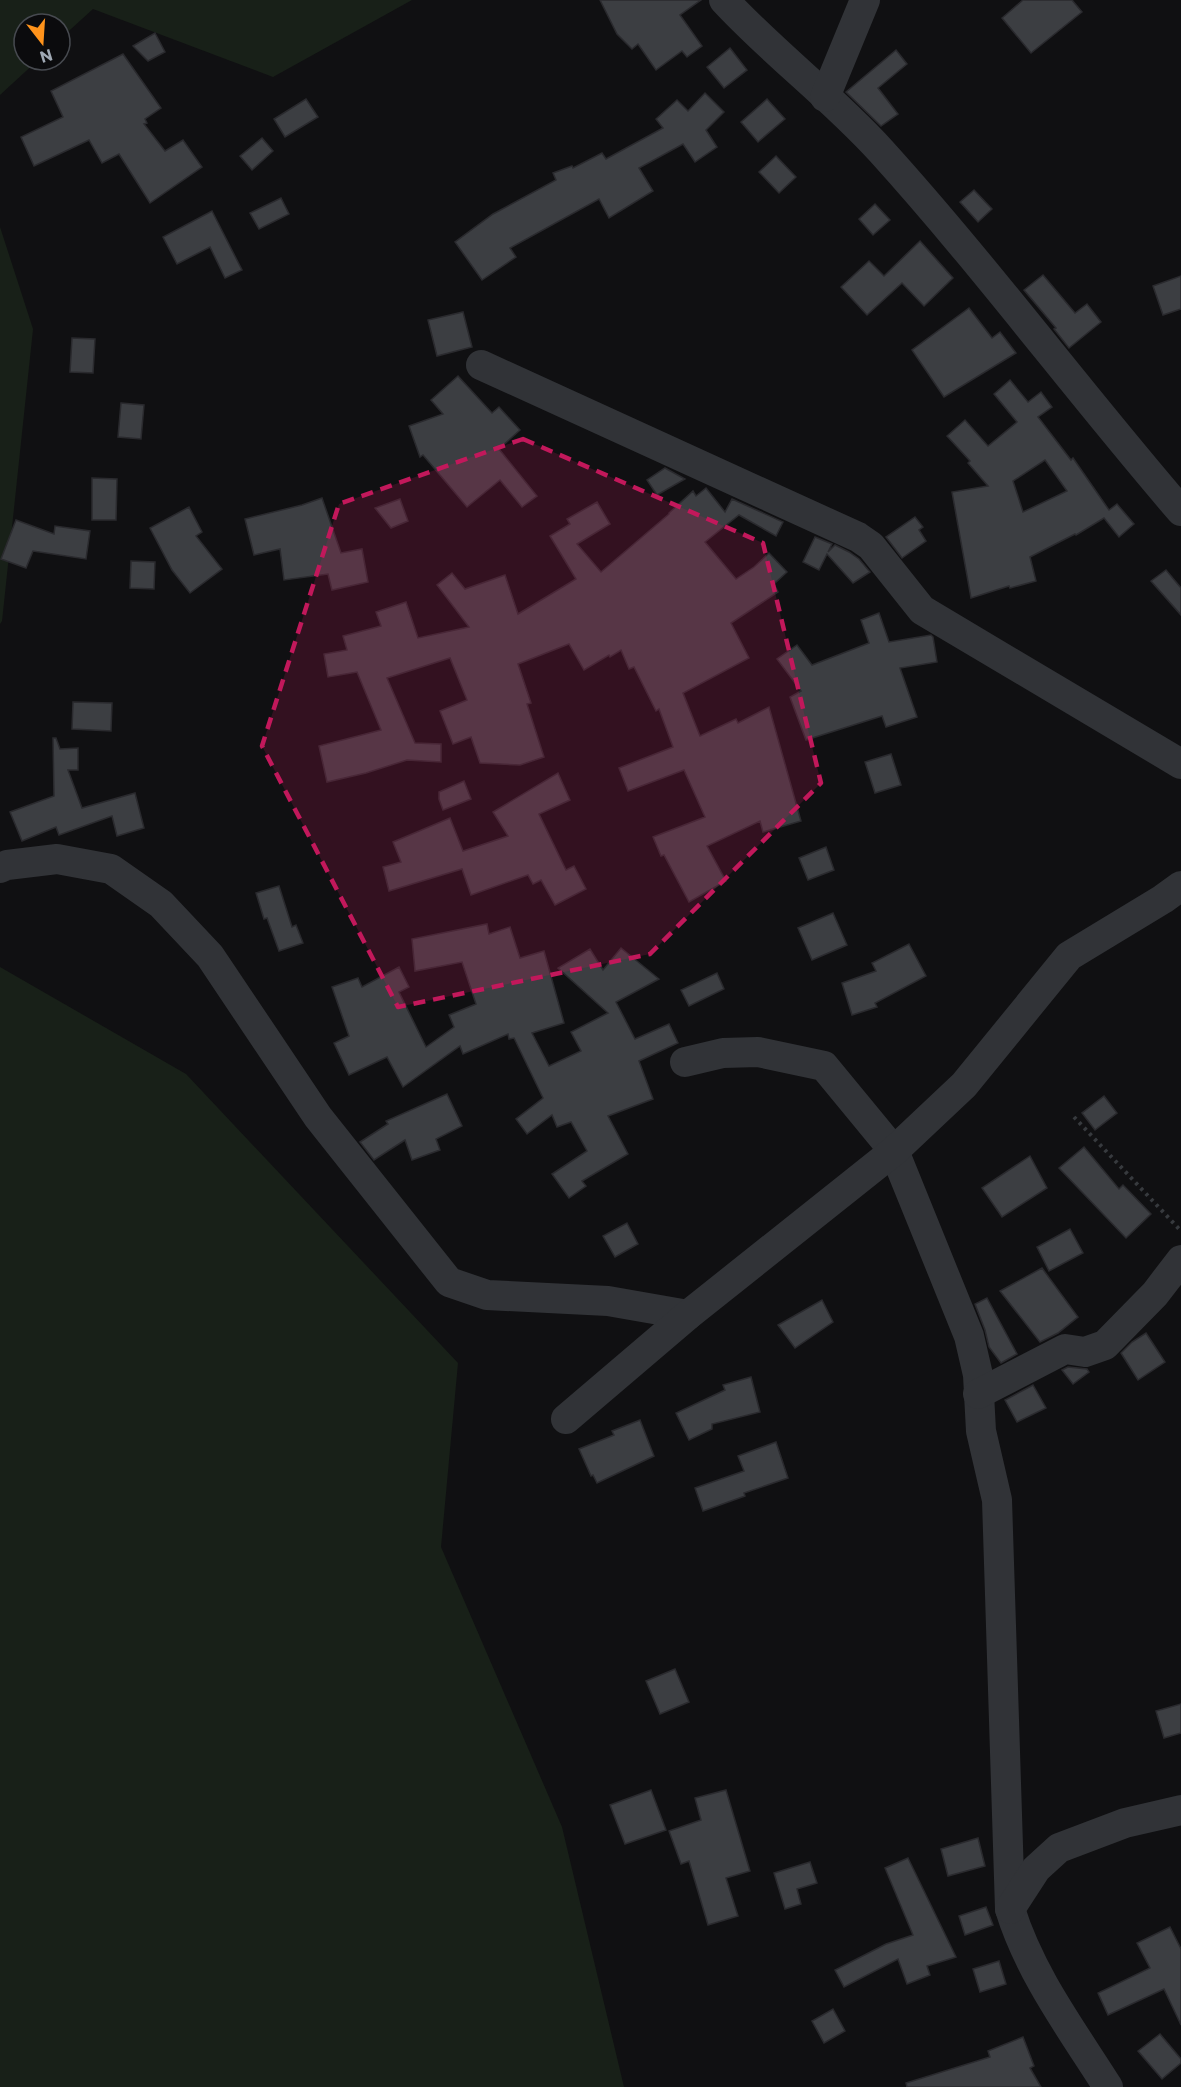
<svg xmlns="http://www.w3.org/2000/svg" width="1181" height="2087" font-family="Commissioner,sans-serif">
	<rect width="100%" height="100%" fill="#101012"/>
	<g fill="#182018">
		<path d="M 0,0 L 412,0 L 273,77 L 93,9 L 60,39 L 60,24 L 24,24 L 24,60 L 38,60 L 0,95 Z"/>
		<path d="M 0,227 L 33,329 L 2,621 L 0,624 Z"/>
		<path d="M 0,967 L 186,1074 L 458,1363 L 441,1547 L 562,1827 L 624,2087 L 0,2087 Z"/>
	</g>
	<g fill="#3c3e42" stroke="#2a2a2e" stroke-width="1.5" fill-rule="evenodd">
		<path d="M 600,0 L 701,0 L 680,15 L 702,46 L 687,57 L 682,51 L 656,70 L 638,44 L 632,49 L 617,34 Z"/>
		<path d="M 1023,0 L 1072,0 L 1082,12 L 1031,53 L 1002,18 Z"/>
		<path d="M 155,33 L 165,52 L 148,61 L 133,46 Z"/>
		<path d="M 730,48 L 747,70 L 724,88 L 707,67 Z"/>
		<path d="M 896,50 L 907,64 L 878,88 L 898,114 L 881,126 L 846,92 Z"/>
		<path d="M 123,54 L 161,108 L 145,119 L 147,123 L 144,124 L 165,151 L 183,140 L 202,167 L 150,203 L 119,154 L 102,163 L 89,140 L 34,166 L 21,137 L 63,117 L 51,91 Z"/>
		<path d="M 705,93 L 724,112 L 706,130 L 717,147 L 695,162 L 683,144 L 639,168 L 653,191 L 609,218 L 599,199 L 510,248 L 516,257 L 482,280 L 455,242 L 493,214 L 556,180 L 553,173 L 572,166 L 573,168 L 602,153 L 606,159 L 663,128 L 656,119 L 677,100 L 688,111 Z"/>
		<path d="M 306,99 L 318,117 L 285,137 L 274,119 Z"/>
		<path d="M 767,99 L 785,119 L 758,142 L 741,122 Z"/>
		<path d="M 262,138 L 273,151 L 252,170 L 240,156 Z"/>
		<path d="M 776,156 L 796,177 L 779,193 L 759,172 Z"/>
		<path d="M 974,190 L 992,209 L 978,222 L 960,202 Z"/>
		<path d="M 281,198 L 289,214 L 259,229 L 250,213 Z"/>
		<path d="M 875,204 L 890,220 L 873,235 L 859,219 Z"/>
		<path d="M 212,211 L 242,270 L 225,278 L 210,247 L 177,264 L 163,237 Z"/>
		<path d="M 920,241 L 953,278 L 924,306 L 902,283 L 867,315 L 841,287 L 869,261 L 884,276 Z"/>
		<path d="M 1043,275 L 1075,313 L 1087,304 L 1101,322 L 1069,348 L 1054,329 L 1056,328 L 1024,290 Z"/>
		<path d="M 1181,276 L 1181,309 L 1163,315 L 1153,286 Z"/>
		<path d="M 969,308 L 992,338 L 1000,332 L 1016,353 L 944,397 L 912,350 Z"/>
		<path d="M 463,312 L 472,347 L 437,356 L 428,320 Z"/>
		<path d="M 72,338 L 95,339 L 93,373 L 70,372 Z"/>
		<path d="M 458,376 L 492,413 L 499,407 L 520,430 L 499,449 L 537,496 L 522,507 L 500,480 L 467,507 L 423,455 L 420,457 L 409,426 L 443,414 L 431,400 Z"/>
		<path d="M 1010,380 L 1028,402 L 1041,392 L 1052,407 L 1038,417 L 1071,460 L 1073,458 L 1109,510 L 1117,504 L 1134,524 L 1119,537 L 1104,518 L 1076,535 L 1075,534 L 1030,557 L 1036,581 L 1010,588 L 1009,586 L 971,598 L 952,492 L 988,486 L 968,463 L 970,461 L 947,436 L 965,420 L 988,446 L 1017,422 L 994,394 ZM 1045,460 L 1067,491 L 1023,512 L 1013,481 Z"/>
		<path d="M 121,403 L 144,405 L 141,439 L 118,437 Z"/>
		<path d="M 665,468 L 685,479 L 657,495 L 647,480 Z"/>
		<path d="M 92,478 L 117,479 L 116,520 L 92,520 Z"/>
		<path d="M 706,488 L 725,512 L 732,499 L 783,522 L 776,536 L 739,515 L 705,542 L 736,579 L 754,567 L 769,553 L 787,572 L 774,584 L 778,592 L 731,623 L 749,658 L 683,693 L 700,736 L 736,719 L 738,723 L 769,707 L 801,821 L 763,832 L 760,821 L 707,846 L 726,881 L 689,902 L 664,855 L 661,856 L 653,837 L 705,817 L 684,770 L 628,791 L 619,768 L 673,747 L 659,709 L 656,711 L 634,667 L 629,669 L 621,650 L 610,657 L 609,655 L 584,670 L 569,644 L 518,664 L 531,703 L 527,704 L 544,757 L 520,765 L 480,763 L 471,737 L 453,744 L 440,711 L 467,700 L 450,658 L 387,678 L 415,743 L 441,744 L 441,762 L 407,760 L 366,773 L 327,782 L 319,746 L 381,730 L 357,672 L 328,677 L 324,654 L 347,650 L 343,636 L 381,626 L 376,612 L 406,602 L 418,638 L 469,627 L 437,585 L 452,573 L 465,589 L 505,575 L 518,614 L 576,579 L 550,536 L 570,524 L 567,519 L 597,502 L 610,524 L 577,544 L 601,572 L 669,514 L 669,513 L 693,491 L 696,496 Z"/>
		<path d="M 322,498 L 341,553 L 362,549 L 368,582 L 332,590 L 328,574 L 284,580 L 280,549 L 254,555 L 245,519 L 302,505 Z"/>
		<path d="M 400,499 L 408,521 L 391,528 L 375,508 Z"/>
		<path d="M 189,507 L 202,532 L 196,536 L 222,569 L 190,593 L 172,570 L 150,528 Z"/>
		<path d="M 915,517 L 923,527 L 919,530 L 926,541 L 902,558 L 886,537 Z"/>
		<path d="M 16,520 L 54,534 L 55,526 L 90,531 L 86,559 L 33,551 L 26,568 L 1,559 Z"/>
		<path d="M 815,537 L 832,544 L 828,552 L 835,545 L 849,552 L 859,559 L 870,572 L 853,583 L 827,554 L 819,570 L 803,562 Z"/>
		<path d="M 131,561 L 155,562 L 154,589 L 130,588 Z"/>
		<path d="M 1166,570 L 1181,588 L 1181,615 L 1151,581 Z"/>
		<path d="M 879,613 L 889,642 L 931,635 L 933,637 L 937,662 L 900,668 L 917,717 L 886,727 L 882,716 L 806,740 L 790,697 L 801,691 L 777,659 L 797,645 L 812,665 L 869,643 L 861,620 Z"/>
		<path d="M 73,702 L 112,703 L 111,731 L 72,729 Z"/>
		<path d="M 53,738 L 56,738 L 60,749 L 78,748 L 78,770 L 68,770 L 82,808 L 135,793 L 144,828 L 117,836 L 112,816 L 59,835 L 56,827 L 22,841 L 10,812 L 54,796 Z"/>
		<path d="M 891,754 L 901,785 L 875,793 L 865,762 Z"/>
		<path d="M 558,773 L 570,800 L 539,814 L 566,870 L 574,866 L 586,889 L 555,905 L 541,880 L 533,884 L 528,875 L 471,895 L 462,869 L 389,891 L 383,867 L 401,862 L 393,842 L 450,818 L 463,851 L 508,836 L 493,812 Z"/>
		<path d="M 464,781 L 471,799 L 443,810 L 439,799 L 439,792 Z"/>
		<path d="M 826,847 L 834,870 L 808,880 L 799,858 Z"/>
		<path d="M 279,886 L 292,927 L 296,925 L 303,943 L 279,951 L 267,918 L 264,919 L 256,893 Z"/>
		<path d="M 833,913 L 847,945 L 812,960 L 798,928 Z"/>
		<path d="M 487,924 L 489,934 L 510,927 L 520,958 L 544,951 L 564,1023 L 532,1033 L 549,1066 L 581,1051 L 571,1032 L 608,1013 L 558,968 L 590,949 L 603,970 L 621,948 L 659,979 L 616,1002 L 635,1039 L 669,1024 L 678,1043 L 639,1061 L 653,1099 L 608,1116 L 628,1154 L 582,1181 L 586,1186 L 569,1198 L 552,1174 L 587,1151 L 571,1122 L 557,1127 L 552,1115 L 527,1134 L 516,1119 L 543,1098 L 514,1038 L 509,1039 L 508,1034 L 463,1054 L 460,1046 L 403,1087 L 387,1057 L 349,1075 L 334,1043 L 349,1036 L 332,987 L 358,978 L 362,987 L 399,967 L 409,987 L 399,992 L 426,1047 L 454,1027 L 449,1015 L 476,1004 L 462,962 L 415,971 L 412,939 Z"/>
		<path d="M 909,944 L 926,976 L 875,1003 L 877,1007 L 852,1015 L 842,983 L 876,971 L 872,963 Z"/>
		<path d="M 717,973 L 724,989 L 689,1006 L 681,990 Z"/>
		<path d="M 447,1094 L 462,1126 L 436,1139 L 440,1150 L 412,1160 L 405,1140 L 374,1160 L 360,1142 L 388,1124 L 386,1121 Z"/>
		<path d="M 1104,1096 L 1117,1113 L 1095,1130 L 1082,1113 Z"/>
		<path d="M 1084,1147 L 1119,1189 L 1123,1185 L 1151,1214 L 1126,1238 L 1059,1168 Z"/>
		<path d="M 1030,1156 L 1047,1188 L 1002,1217 L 982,1188 Z"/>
		<path d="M 627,1223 L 638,1244 L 615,1257 L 603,1236 Z"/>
		<path d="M 1070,1229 L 1083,1253 L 1049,1271 L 1037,1247 Z"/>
		<path d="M 1042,1268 L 1078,1317 L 1058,1333 L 1040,1342 L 1000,1291 Z"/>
		<path d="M 987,1298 L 1017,1354 L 1001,1363 L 989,1347 L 985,1330 L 975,1304 Z"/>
		<path d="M 822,1300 L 833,1322 L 795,1348 L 778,1325 Z"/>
		<path d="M 1146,1333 L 1165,1362 L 1138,1380 L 1121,1353 L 1132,1342 Z"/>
		<path d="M 1068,1367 L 1087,1369 L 1089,1372 L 1073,1384 L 1062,1370 Z"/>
		<path d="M 751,1377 L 760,1412 L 712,1424 L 712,1429 L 689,1440 L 676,1413 L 725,1390 L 723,1385 Z"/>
		<path d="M 1033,1385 L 1046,1408 L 1017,1422 L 1005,1400 Z"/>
		<path d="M 640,1420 L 654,1456 L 597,1483 L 593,1475 L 591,1476 L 579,1449 L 614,1435 L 612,1431 Z"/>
		<path d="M 776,1442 L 788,1478 L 744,1493 L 745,1496 L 703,1511 L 695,1488 L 744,1471 L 738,1456 Z"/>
		<path d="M 675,1669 L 689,1702 L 660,1714 L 646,1681 Z"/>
		<path d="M 1181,1704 L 1181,1733 L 1164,1738 L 1156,1711 Z"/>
		<path d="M 651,1790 L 666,1830 L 625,1844 L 610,1805 Z"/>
		<path d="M 726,1790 L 750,1871 L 726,1878 L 738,1916 L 708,1925 L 689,1861 L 681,1864 L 669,1831 L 701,1820 L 695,1798 Z"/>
		<path d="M 978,1838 L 985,1866 L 948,1876 L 941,1849 Z"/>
		<path d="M 908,1858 L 956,1957 L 927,1966 L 930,1975 L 907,1984 L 898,1959 L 844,1987 L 835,1970 L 886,1944 L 913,1935 L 885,1868 Z"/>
		<path d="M 810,1862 L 817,1883 L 797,1889 L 801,1904 L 785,1909 L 774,1873 Z"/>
		<path d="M 986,1907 L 993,1925 L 965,1935 L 959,1916 Z"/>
		<path d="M 1170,1927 L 1181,1949 L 1181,2025 L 1164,1989 L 1108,2015 L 1098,1993 L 1150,1968 L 1137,1943 Z"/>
		<path d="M 999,1961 L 1006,1984 L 980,1992 L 973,1969 Z"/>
		<path d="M 833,2009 L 845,2031 L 824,2043 L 812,2021 Z"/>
		<path d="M 1160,2034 L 1181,2059 L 1181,2063 L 1162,2079 L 1138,2051 Z"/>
		<path d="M 1023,2037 L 1034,2066 L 1030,2068 L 1041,2087 L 907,2087 L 906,2083 L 990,2057 L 988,2051 Z"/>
	</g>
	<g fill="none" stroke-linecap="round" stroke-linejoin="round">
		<path stroke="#373a3e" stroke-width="4" stroke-dasharray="3 4.5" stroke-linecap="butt" d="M 1074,1117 L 1181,1231"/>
		<g stroke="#313337" stroke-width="30">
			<path d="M 724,0 C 773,53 832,97 881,151 C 986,267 1079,393 1181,511"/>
			<path d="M 825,97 L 865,0"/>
			<path d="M 481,365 L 858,537 L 871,546 L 922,610 L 1181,764"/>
			<path d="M 0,868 L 7,865 L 57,859 L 111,869 L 161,904 L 210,956 L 318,1117 L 449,1282 L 487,1295 L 608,1301 L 688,1315"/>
			<path d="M 685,1062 L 723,1053 L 758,1052 L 824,1066 L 894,1151 L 969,1336 L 978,1375 L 981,1431 L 997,1500 L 1010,1909 C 1030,1974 1072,2030 1108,2087"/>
			<path d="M 978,1394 L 1065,1349 L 1085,1352 L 1105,1345 L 1155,1294 L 1181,1260"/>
			<path d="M 566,1419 L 688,1315 L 894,1151 L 964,1085 L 1069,956 L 1163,899 L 1181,886"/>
			<path d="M 1010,1909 L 1036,1869 L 1059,1848 L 1125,1823 L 1181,1810"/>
		</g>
	</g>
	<path fill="#c2185b" fill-opacity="0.2" stroke="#c2185b" stroke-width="4.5" stroke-dasharray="12 8" stroke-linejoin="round" d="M 523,439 L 763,543 L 821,783 L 650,954 L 398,1007 L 262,746 L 339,504 Z"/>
	<g transform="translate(42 42) rotate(163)"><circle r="28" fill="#0b0b0d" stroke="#474a50" stroke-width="1.5"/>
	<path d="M0-4.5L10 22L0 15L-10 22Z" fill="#ff931b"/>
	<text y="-9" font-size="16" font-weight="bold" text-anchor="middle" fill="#a0a9b4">N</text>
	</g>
</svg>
